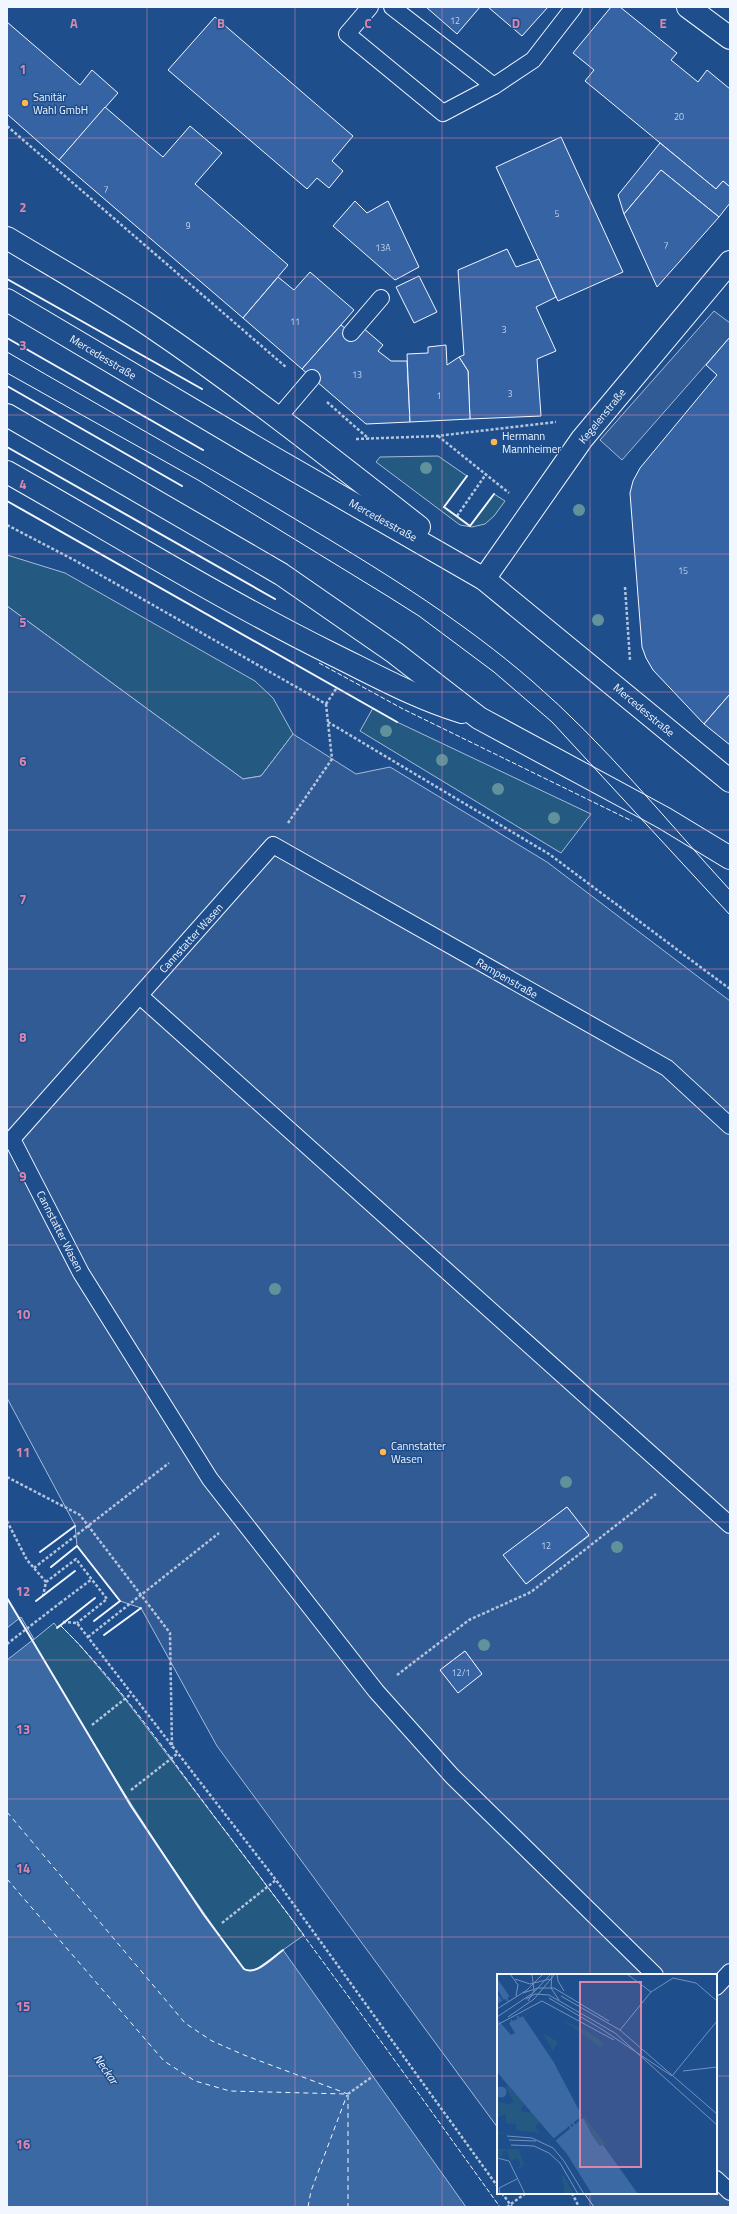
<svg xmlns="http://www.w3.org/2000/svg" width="737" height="2214" font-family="'Titillium Web',sans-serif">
	<rect width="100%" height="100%" fill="#1f4e8c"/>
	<g fill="#245a82" stroke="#a8bbd7">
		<path d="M 438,456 L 467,476 L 444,507 L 470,526 L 494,494 L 505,501 L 494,516 L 485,524 L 472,527 L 460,525 L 376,462 L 380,457 Z"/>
		<path d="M 7,555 L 65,573 L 255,681 L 273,698 L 293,734 L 261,776 L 243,779 L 7,606 Z"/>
		<path d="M 373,708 L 397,722 L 591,814 L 561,853 L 360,731 Z"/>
		<path d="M 54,1623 L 57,1627 L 60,1625 L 78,1643 L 125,1699 L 304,1935 L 255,1970 L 249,1971 L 244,1969 C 166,1863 98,1754 32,1641 Z"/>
	</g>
	<g fill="#305b95" stroke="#a8bbd7" fill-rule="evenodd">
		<path d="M 714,311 L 730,323 L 730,337 L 622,460 L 600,440 Z"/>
		<path d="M 7,606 L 243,779 L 261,776 L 293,734 L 356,774 L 390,767 L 547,862 L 730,1001 L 730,2207 L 594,2207 L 584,2193 L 716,2193 L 716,1975 L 498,1975 L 498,2128 L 217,1746 L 141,1608 L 120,1601 L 77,1546 L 75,1525 L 7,1398 ZM 567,1507 L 589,1536 L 526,1584 L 504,1555 ZM 465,1651 L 482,1674 L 458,1692 L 440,1670 Z"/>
	</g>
	<path fill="#3b69a3" stroke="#a8bbd7" d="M 7,1598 L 131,1806 L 204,1915 L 244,1969 C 256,1976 273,1957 283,1950 L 466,2207 L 7,2207 Z"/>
	<path fill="#1f4e8c" stroke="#a8bbd7" d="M 21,1617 L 34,1639 L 7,1660 L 7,1628 Z"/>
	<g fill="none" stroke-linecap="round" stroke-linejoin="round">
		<g stroke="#f2f6ff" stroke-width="1" stroke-dasharray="5 4" stroke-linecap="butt">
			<path d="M 7,1812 L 185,2023 L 212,2041 L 244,2055 L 348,2094"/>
			<path d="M 7,1879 L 164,2061 L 195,2081 L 230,2091 L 345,2094"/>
			<path d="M 348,2095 L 348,2207"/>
			<path d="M 308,2207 L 311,2191 L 347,2095"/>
		</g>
	</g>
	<g fill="#3563a3" stroke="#f2f6ff">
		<path d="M 426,7 L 480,7 L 457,34 Z"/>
		<path d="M 488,7 L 548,7 L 522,36 Z"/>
		<path d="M 611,7 L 620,7 L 677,53 L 671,60 L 698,82 L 707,70 L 730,89 L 730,187 L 723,181 L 716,189 L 585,81 L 594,70 L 573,53 Z"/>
		<path d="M 215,17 L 353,136 L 332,161 L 343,171 L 329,188 L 317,178 L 307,189 L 168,70 Z"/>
		<path d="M 7,22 L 80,85 L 92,70 L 118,93 L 59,160 L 7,114 Z"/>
		<path d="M 105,107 L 163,157 L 190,126 L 222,153 L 195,184 L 288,265 L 243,318 L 59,160 Z"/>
		<path d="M 561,137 L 623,272 L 558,301 L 496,167 Z"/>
		<path d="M 660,143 L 716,189 L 723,181 L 730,187 L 730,203 L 719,217 L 661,170 L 624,214 L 618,195 Z"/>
		<path d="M 661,170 L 719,217 L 657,287 L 624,214 Z"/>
		<path d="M 355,201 L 367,213 L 388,201 L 419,267 L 395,280 L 333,226 Z"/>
		<path d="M 507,249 L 516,267 L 539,259 L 556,297 L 536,307 L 556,351 L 537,359 L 541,416 L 470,419 L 468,371 L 459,357 L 464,355 L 458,270 Z"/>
		<path d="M 310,272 L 354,310 L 302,369 L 243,318 L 278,277 L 294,290 Z"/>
		<path d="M 419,276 L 437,312 L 414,323 L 396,287 Z"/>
		<path d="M 341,325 L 355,336 L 362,327 L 383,345 L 378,351 L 391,361 L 407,361 L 410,422 L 366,424 L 302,369 Z"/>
		<path d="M 730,337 L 730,694 L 704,724 L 653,670 L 646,658 L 642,647 L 630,493 L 633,481 L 640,468 L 717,375 L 706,365 Z"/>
		<path d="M 446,345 L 447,365 L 459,357 L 468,371 L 470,419 L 410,422 L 407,354 L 428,353 L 428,347 Z"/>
		<path d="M 730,694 L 730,745 L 704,724 Z"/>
		<path d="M 567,1507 L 589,1535 L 526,1584 L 503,1555 Z"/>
		<path d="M 465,1651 L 482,1674 L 458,1693 L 440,1670 Z"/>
	</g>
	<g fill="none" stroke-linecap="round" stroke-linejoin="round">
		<g stroke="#f2f6ff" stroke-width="18">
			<g id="lane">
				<path d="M 370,7 L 347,34 L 443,113 L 494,86 L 533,60 L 574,7"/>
				<path d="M 392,7 L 494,86"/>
				<path d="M 351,333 L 381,298"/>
				<path d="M 278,418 L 312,378"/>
				<path d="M 140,996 L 730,1525"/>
				<path d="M 655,1975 L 452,1776 L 376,1691 L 210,1479 L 81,1273 L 12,1139 L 273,845 L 667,1068 L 730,1126"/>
				<path d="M 716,1987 L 730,1972"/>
				<path d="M 716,2179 L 730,2192"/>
			</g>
		</g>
		<g stroke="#f2f6ff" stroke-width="24">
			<g id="street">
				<path d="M 688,7 L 730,38"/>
				<path d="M 484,579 L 582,439 L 730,262"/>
			</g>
		</g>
		<g stroke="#f2f6ff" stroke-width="24">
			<g id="secondary">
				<path d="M 7,238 C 55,267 103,294 149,325 C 242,388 331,458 419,527"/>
				<path d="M 7,300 L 272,457 L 484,579 L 730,781"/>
				<path d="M 7,415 L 281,574 L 395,653 L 479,718 L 664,818 L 730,858"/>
				<path d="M 7,472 C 115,533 221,599 332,654 C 375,675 416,698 462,712"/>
			</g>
		</g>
		<g stroke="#b3c4dc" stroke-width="2.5" stroke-dasharray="3 2" stroke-linecap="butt">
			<path d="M 7,126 L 287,368"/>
			<path d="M 327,402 L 369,439"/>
			<path d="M 438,436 L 509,493"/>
			<path d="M 356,439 L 437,436 L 556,422"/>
			<path d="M 457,516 L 486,474"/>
			<path d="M 7,525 L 76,561 L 326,704"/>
			<path d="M 625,587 L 630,660"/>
			<path d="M 326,704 L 336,689"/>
			<path d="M 328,722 L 549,854 L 730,989"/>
			<path d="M 288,823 L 332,759 L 326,704"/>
			<path d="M 7,1477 L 80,1515 L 170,1633 L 172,1748"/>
			<path d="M 7,1521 L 27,1560 L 46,1582 L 43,1596"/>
			<path d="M 34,1568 L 169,1463"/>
			<path d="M 46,1582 L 76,1559 L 107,1599 L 77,1623"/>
			<path d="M 60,1603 L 92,1579"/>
			<path d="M 63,1622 L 77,1623 L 276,1880 L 498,2187"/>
			<path d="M 88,1637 L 219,1533"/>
			<path d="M 397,1675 L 469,1620 L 531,1592 L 656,1494"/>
			<path d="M 92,1725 L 131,1694"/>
			<path d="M 131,1790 L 177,1754"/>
			<path d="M 222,1923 L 276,1880"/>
			<path d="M 348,2094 L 373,2076"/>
			<path d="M 502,2193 L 512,2207"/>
			<path d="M 572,2193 L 579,2207"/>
			<path d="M 507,2207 L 526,2193"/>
		</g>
		<use href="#lane" stroke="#1f4e8c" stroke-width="16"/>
		<use href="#street" stroke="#1f4e8c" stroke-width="22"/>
		<use href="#secondary" stroke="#1f4e8c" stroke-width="22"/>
		<g stroke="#f2f6ff" stroke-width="1">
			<path d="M 7,352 C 110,412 213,469 315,531 C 390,576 465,623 532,681 C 605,744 665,819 730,890"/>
			<path d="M 7,373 L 198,480 L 389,597 L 419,616 L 494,672 L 552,722 L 730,915"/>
		</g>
		<path stroke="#b3c4dc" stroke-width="2.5" stroke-dasharray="3 2" stroke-linecap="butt" d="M 7,1644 L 60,1603"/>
		<g stroke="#f2f6ff" stroke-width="1" stroke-dasharray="5 2" stroke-linecap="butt">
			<path d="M 319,663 L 403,709 L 632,821"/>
			<path d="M 60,1625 C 118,1682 165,1751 214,1816 C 312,1944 406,2076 500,2207"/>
		</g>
		<g stroke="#f2f6ff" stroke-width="2">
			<path d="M 7,279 L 202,389"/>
			<path d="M 7,338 L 203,450"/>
			<path d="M 7,386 L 182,486"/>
			<path d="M 7,447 L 275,599"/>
			<path d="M 467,476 L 444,507 L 470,526 L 494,494"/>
			<path d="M 7,501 L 397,722"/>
			<path d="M 40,1552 L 75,1526"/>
			<path d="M 51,1567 L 77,1546 L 120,1601 L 94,1621"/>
			<path d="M 7,1598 L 131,1806 L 204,1915 L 244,1969 C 256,1976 273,1957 283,1950"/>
			<path d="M 36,1601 L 75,1571"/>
			<path d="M 57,1628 L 95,1598"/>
			<path d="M 104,1635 L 141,1608"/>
		</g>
	</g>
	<g fill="#61919a">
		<circle cx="426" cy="468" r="6"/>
		<circle cx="579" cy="510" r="6"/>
		<circle cx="598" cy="620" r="6"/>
		<circle cx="386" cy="731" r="6"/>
		<circle cx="442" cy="760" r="6"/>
		<circle cx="498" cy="789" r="6"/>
		<circle cx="554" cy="818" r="6"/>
		<circle cx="275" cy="1289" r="6"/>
		<circle cx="566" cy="1482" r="6"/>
		<circle cx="617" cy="1547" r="6"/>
		<circle cx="484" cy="1645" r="6"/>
	</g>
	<path fill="none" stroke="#da87ad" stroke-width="1" stroke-opacity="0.55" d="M 147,7 L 147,2207M 295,7 L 295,2207M 442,7 L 442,2207M 590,7 L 590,1975M 7,138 L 730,138M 7,277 L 730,277M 7,415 L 730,415M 7,554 L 730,554M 7,692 L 730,692M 7,830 L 730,830M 7,969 L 730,969M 7,1107 L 730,1107M 7,1245 L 730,1245M 7,1384 L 730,1384M 7,1522 L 730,1522M 7,1660 L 730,1660M 7,1799 L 730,1799M 7,1937 L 730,1937M 7,2076 L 498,2076M 716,2076 L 730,2076M 590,2193 L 590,2207"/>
	<g fill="#ffb74d" stroke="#1f4e8c" stroke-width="1.5">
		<circle cx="25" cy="103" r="4"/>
		<circle cx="494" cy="442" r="4"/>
		<circle cx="383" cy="1452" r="4"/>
	</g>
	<g text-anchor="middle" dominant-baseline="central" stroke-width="3" stroke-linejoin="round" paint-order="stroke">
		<g font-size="9" fill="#c3d1e8">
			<text x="455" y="20">12</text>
			<text x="679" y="116">20</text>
			<text x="106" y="189">7</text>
			<text x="557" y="213">5</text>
			<text x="188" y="225">9</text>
			<text x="666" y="245">7</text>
			<text x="383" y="247">13A</text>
			<text x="295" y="321">11</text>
			<text x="504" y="329">3</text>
			<text x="357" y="374">13</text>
			<text x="510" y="393">3</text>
			<text x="439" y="395">1</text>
			<text x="683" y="570">15</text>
			<text x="546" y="1545">12</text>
			<text x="461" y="1672">12/1</text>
		</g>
		<g font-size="11" fill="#f2f6ff" stroke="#1f4e8c" text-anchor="start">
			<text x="33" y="97">Sanitär<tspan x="33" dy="13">Wahl GmbH</tspan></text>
			<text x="502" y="436">Hermann<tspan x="502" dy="13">Mannheimer</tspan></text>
			<text x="391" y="1446">Cannstatter<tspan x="391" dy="13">Wasen</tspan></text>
		</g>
		<g font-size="11" fill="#f2f6ff" stroke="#1f4e8c">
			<text transform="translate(103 357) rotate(31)">Mercedesstraße</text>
			<text transform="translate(602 416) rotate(-51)">Kegelenstraße</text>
			<text transform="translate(383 520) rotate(29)">Mercedesstraße</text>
			<text transform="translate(644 710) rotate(40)">Mercedesstraße</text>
			<text transform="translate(191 938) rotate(-48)">Cannstatter Wasen</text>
			<text transform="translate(507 978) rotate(30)">Rampenstraße</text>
			<text transform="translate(60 1231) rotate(63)">Cannstatter Wasen</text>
		</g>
		<g font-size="12" font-style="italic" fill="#f2f6ff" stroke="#1f4e8c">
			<text transform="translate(106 2069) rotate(55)">Neckar</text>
		</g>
	</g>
	<g transform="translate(497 1974)">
		<rect width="220" height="220" fill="#1f4e8c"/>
		<path d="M 64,45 L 88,56 L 107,69 L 103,73 ZM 48,60 L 61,68 L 56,77 L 47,61 ZM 10,111 L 28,131 L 25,132 L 24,137 L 32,139 L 34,137 L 43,148 L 38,153 L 43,159 L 19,156 L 19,150 L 9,149 L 9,140 L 0,144 L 0,127 L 12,131 L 17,128 L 9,114 ZM 87,143 L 108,169 L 104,172 L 85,145 ZM 0,157 L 12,160 L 2,159 L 1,175 L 22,175 L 27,192 L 19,195 L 24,191 L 21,184 L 14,187 L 10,177 L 6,177 L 5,182 L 0,183 ZM 65,202 L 67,202 L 77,220 L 68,220 Z" fill="#245a82"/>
		<path d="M 0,4 L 56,87 L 94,159 L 103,172 L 106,171 L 141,220 L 95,220 L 70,180 L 0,98 L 0,45 L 14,61 L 18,59 L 0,30 L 0,19 L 20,48 L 0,15 ZM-1.5 118a5.5 5.5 0 1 1 11 0a5.5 5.5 0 1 1-11 0Z" fill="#3b69a3"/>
		<path d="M 13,22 L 28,41 L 10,50 L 0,30 ZM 86,141 L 87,143 L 58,167 L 56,165 Z" fill="#1f4e8c"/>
		<path fill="none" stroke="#3b69a3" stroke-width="2" d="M 0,9 L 11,27M 20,42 L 33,60 L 75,148 L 98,177 L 112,183M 14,46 L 72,151 L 96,180 L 109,182M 111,183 L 108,204 L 115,220M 112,183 L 115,205 L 125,220"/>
		<path fill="none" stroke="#7391ba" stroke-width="1" d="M 13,0 L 21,11 L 19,22M 55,0 L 54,14 L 62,26M 60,0 L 61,7 L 67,17M 130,0 L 154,18M 18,5 L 33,10 L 53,5M 26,19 L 41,14 L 57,14 L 112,47M 64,22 L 123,56 L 220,140M 52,24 L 106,56 L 175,102M 29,25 L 38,20 L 52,21 L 118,59 L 220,151M 31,27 L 37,17 L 35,0M 0,35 L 30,16 L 46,0M 0,43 L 36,19 L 54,0M 11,43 L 37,25 L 58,0M 0,51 L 45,27 L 117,66M 123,56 L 154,18 L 176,4 L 199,9 L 220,27M 186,97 L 220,93M 175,102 L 220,47M 10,162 L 35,164 L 56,174 L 67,187 L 87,220M 12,166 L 39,167M 14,171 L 37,172 L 52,179 L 63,189 L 81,220M 0,184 L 12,187 L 28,220M 3,220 L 2,214 L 20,205"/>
		<path fill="#da87ad" fill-opacity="0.15" stroke="#da87ad" stroke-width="2" d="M 83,8 L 144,8 L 144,193 L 83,193 Z"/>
		<rect width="220" height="220" fill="none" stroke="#f2f6ff" stroke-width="2"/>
	</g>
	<g font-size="13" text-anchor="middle" font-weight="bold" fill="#da87ad" stroke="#1f4e8c" stroke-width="3" stroke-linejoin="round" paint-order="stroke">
		<text x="74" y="28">A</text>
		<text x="221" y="28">B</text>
		<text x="368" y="28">C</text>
		<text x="516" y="28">D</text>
		<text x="663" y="28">E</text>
		<text x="23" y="74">1</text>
		<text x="23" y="212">2</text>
		<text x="23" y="350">3</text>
		<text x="23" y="489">4</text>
		<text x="23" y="627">5</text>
		<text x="23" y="766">6</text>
		<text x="23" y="904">7</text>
		<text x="23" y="1042">8</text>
		<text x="23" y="1181">9</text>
		<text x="23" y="1319">10</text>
		<text x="23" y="1457">11</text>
		<text x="23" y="1596">12</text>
		<text x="23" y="1734">13</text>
		<text x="23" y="1873">14</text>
		<text x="23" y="2011">15</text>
		<text x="23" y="2149">16</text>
	</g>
	<rect width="737" height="2214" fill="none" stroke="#f2f6ff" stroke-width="16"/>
</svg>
